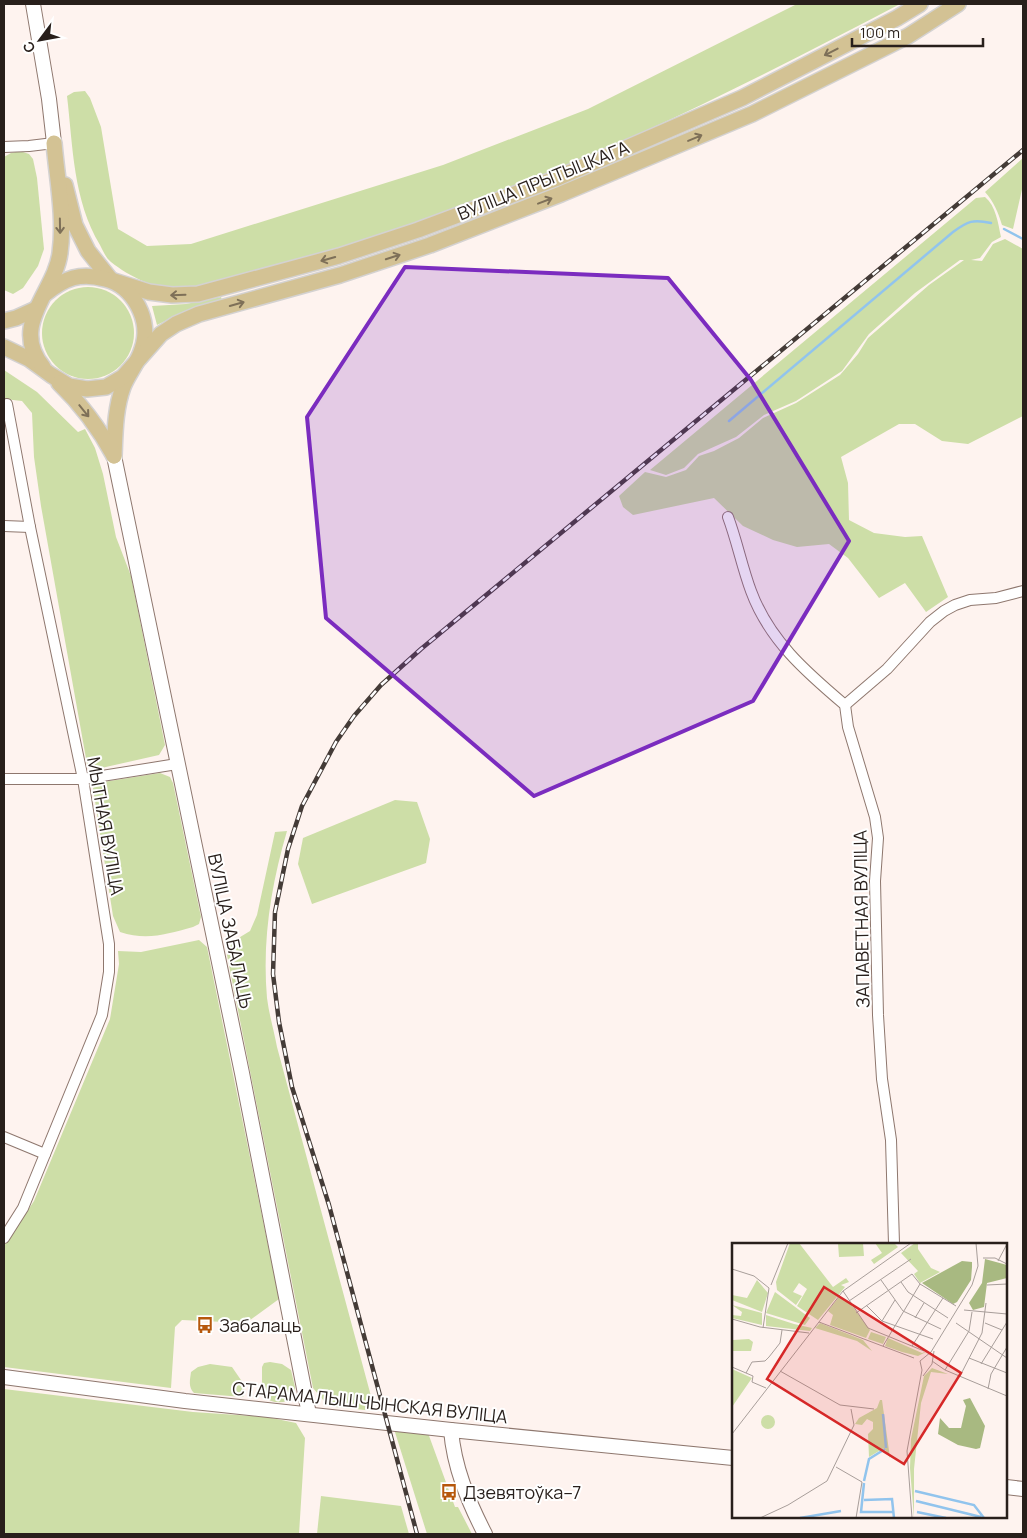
<svg xmlns="http://www.w3.org/2000/svg" width="1027" height="1538" font-family="Manrope,sans-serif">
	<rect width="100%" height="100%" fill="#fef3ef"/>
	<g fill="#cddea7">
		<path d="M 797,4 L 900,4 C 772,71 643,137 508,189 C 461,207 414,223 366,239 C 322,253 278,267 233,278 C 218,281 203,287 188,289 C 161,292 131,278 111,262 C 106,258 103,251 100,245 C 73,200 73,147 67,96 L 74,92 L 85,91 L 90,98 L 101,127 L 118,229 L 147,246 L 191,244 L 443,165 L 588,109 Z"/>
		<path d="M 20,151 L 29,154 L 33,159 L 37,178 L 44,249 L 38,266 L 23,288 L 13,294 L 4,290 L 4,157 L 11,153 Z"/>
		<path d="M 1023,158 L 1023,185 L 1013,229 L 1002,225 C 998,212 994,202 985,192 Z"/>
		<path d="M 985,197 C 996,206 998,223 1001,237 L 992,242 L 980,258 L 971,260 L 982,261 L 993,244 L 1005,239 L 1023,249 L 1023,416 L 968,444 L 942,441 L 915,424 L 899,424 L 841,457 L 848,483 L 849,520 L 874,533 L 905,537 L 922,536 L 948,597 L 926,612 L 905,583 L 879,598 L 848,558 L 829,544 L 797,547 L 773,540 L 743,526 L 714,498 L 633,515 L 623,507 L 619,496 L 645,472 L 666,477 L 686,470 L 699,456 L 714,451 L 739,438 L 763,418 L 796,403 L 840,375 L 858,354 L 868,338 L 929,285 L 964,260 L 960,260 L 915,293 L 869,334 L 842,371 L 796,401 L 764,415 L 736,437 L 698,454 L 684,468 L 666,475 L 650,470 L 976,198 Z"/>
		<circle cx="88" cy="333" r="46"/>
		<path d="M 221,297 L 222,300 L 188,310 L 157,325 L 152,306 L 186,304 Z"/>
		<path d="M 4,370 L 37,392 L 78,432 L 85,429 L 95,448 L 103,474 L 116,537 L 131,576 L 165,745 L 159,755 L 97,769 L 87,764 L 41,506 L 34,457 L 32,413 L 22,401 L 4,399 Z"/>
		<path d="M 160,773 L 170,777 L 173,783 L 201,917 L 199,924 L 193,927 C 167,934 147,941 120,932 L 113,916 L 93,788 L 97,783 Z"/>
		<path d="M 395,800 L 417,802 L 430,839 L 426,863 L 312,904 L 298,864 L 303,838 Z"/>
		<path d="M 287,831 C 271,885 262,941 267,998 C 269,1014 274,1031 277,1047 L 375,1411 L 335,1407 L 324,1401 L 313,1388 L 227,955 L 232,942 L 250,931 L 257,915 L 275,832 Z"/>
		<path d="M 199,940 L 207,947 L 279,1299 L 246,1323 L 182,1320 L 175,1327 L 171,1388 L 4,1367 L 4,1246 L 34,1201 L 110,1019 L 119,964 L 118,951 L 141,952 Z"/>
		<path d="M 270,1362 L 282,1364 L 291,1370 L 295,1387 L 295,1398 C 283,1404 273,1404 262,1396 L 262,1367 L 264,1363 Z"/>
		<path d="M 210,1364 L 232,1367 L 243,1383 L 244,1396 L 242,1397 L 194,1393 C 188,1387 190,1380 191,1372 L 198,1367 Z"/>
		<path d="M 4,1389 L 193,1412 L 267,1417 L 296,1423 L 305,1438 L 299,1534 L 4,1534 Z"/>
		<path d="M 394,1429 L 428,1433 L 455,1507 L 458,1507 L 472,1534 L 427,1534 Z"/>
		<path d="M 321,1496 L 401,1506 L 409,1534 L 317,1534 Z"/>
	</g>
	<g fill="none" stroke-linecap="round" stroke-linejoin="round">
		<g stroke="#91c4ed" stroke-width="2.5">
			<path d="M 1004,229 L 1023,239"/>
			<path d="M 729,421 L 953,232 C 968,221 973,219 991,223"/>
		</g>
		<g stroke="#8e776e" stroke-width="12">
			<g id="street">
				<path d="M 4,147 L 29,146 L 54,143"/>
				<path d="M 728,517 C 737,541 742,567 751,591 C 769,640 806,672 845,705 L 848,727 L 875,817 L 878,838 L 875,881 L 878,1015 L 882,1079 L 891,1140 L 894,1244"/>
				<path d="M 4,526 L 30,527"/>
				<path d="M 845,705 L 887,669 L 930,622 L 944,611 L 955,605 L 970,600 L 996,598 L 1023,591"/>
				<path d="M 4,779 L 83,779 L 177,764"/>
				<path d="M 4,1137 L 45,1154"/>
				<path d="M 4,1238 L 23,1208 L 102,1015 L 109,972 L 109,944 L 83,779 L 30,527 L 7,404"/>
			</g>
		</g>
		<g stroke="#8e776e" stroke-width="16">
			<g id="secondary">
				<path d="M 33,4 L 49,99 L 54,143"/>
				<path d="M 114,456 L 242,1073 L 309,1414"/>
				<path d="M 4,1377 L 185,1401 L 451,1430 L 733,1458"/>
				<path d="M 451,1430 C 454,1467 468,1501 485,1534"/>
				<path d="M 1006,1487 L 1023,1489"/>
			</g>
		</g>
		<g stroke="#d4d2d1" stroke-width="18">
			<g id="primary">
				<path d="M 65,185 L 75,225 L 88,251 L 111,280"/>
				<path d="M 111,280 L 149,292 L 172,295 L 198,294 L 339,256 L 418,230 L 555,179 L 742,98 L 897,18 L 920,4"/>
				<path d="M 45,294 C 65,278 80,272 105,279 C 134,286 152,321 142,349 C 138,363 128,374 123,387 C 115,409 115,433 114,456"/>
				<path d="M 4,321 L 16,318 L 36,309"/>
				<path d="M 4,347 L 29,359 L 51,375 L 69,386 L 87,389 L 106,387 L 123,377 L 161,334 L 176,324 L 199,314 L 340,275 L 430,245 L 561,194 L 752,114 L 908,36 L 958,4"/>
				<path d="M 43,367 C 9,325 55,292 60,253 C 65,217 57,179 54,143"/>
				<path d="M 59,383 C 82,405 99,428 114,456"/>
			</g>
		</g>
		<use href="#street" stroke="#fff" stroke-width="10"/>
		<use href="#secondary" stroke="#fff" stroke-width="14"/>
		<use href="#primary" stroke="#d3c294" stroke-width="15"/>
		<g stroke="#443b37" stroke-width="4.5">
			<path id="rail" d="M 417,1534 L 329,1205 L 292,1087 L 279,1022 L 273,974 L 275,912 L 288,849 L 302,806 L 336,742 L 354,716 L 381,685 L 421,649 L 1023,150"/>
		</g>
		<use href="#rail" stroke="#fff" stroke-width="2.5" stroke-dasharray="8" stroke-linecap="butt"/>
	</g>
	<defs><path id="oneway-shaft" d="M-6 0H5M1.5-3L5.5 0L1.5 3" fill="none" stroke-width="1.6" stroke-linecap="round" stroke-linejoin="round" transform="scale(1.25)"/></defs>
	<g stroke="#7e7058">
		<use href="#oneway-shaft" transform="translate(831 52) rotate(153)"/>
		<use href="#oneway-shaft" transform="translate(695 138) rotate(-23)"/>
		<use href="#oneway-shaft" transform="translate(545 201) rotate(-21)"/>
		<use href="#oneway-shaft" transform="translate(60 226) rotate(89)"/>
		<use href="#oneway-shaft" transform="translate(393 257) rotate(-18)"/>
		<use href="#oneway-shaft" transform="translate(328 259) rotate(164)"/>
		<use href="#oneway-shaft" transform="translate(178 295) rotate(178)"/>
		<use href="#oneway-shaft" transform="translate(237 304) rotate(-16)"/>
		<use href="#oneway-shaft" transform="translate(84 411) rotate(51)"/>
	</g>
	<path fill="#7b2cbf" fill-opacity="0.2" stroke="#7b2cbf" stroke-width="4" stroke-linejoin="round" d="M 405,267 L 668,278 L 751,380 L 849,541 L 753,701 L 534,796 L 326,618 L 307,417 Z"/>
	<defs>
		<g id="bus-bare" transform="scale(1.35)"><path d="M-5-6H5V4H4V6H2V4H-2V6H-4V4H-5ZM-3.5-4V0h7V-4ZM-3.5 1.2v1.5H-2V1.2ZM2 1.2v1.5H3.5V1.2Z" fill="#b6570b" stroke="#fff" stroke-width="2.5" paint-order="stroke"/></g>
	</defs>
	<g fill-rule="evenodd">
		<use href="#bus-bare" x="205" y="1325"/>
		<use href="#bus-bare" x="449" y="1492"/>
	</g>
	<g text-anchor="middle" dominant-baseline="central" stroke-width="4" stroke-linejoin="round" paint-order="stroke">
		<g font-size="18" fill="#281f1b" stroke="#fff">
			<text transform="translate(543 180) rotate(-22)">ВУЛІЦА ПРЫТЫЦКАГА</text>
			<text transform="translate(106 826) rotate(80)">МЫТНАЯ ВУЛІЦА</text>
			<text transform="translate(861 919) rotate(-91)">ЗАПАВЕТНАЯ ВУЛІЦА</text>
			<text transform="translate(231 931) rotate(78)">ВУЛІЦА ЗАБАЛАЦЬ</text>
			<text transform="translate(370 1402) rotate(6)">СТАРАМАЛЫШЧЫНСКАЯ ВУЛІЦА</text>
		</g>
		<g font-size="18" fill="#281f1b" stroke="#fff" text-anchor="start">
			<text x="219" y="1325">Забалаць</text>
			<text x="463" y="1492">Дзевятоўка–7</text>
		</g>
	</g>
	<g transform="translate(732 1243)">
		<rect width="275" height="275" fill="#fef3ef"/>
		<path d="M 58,0 L 67,0 L 101,44 L 114,35 L 117,39 L 109,42 L 113,44 L 86,77 L 65,63 L 75,46 L 67,40 L 61,49 L 70,53 L 64,62 L 45,47 L 44,39 ZM 106,0 L 131,0 L 132,13 L 107,14 ZM 143,0 L 162,0 L 166,4 L 142,21 L 139,17 L 150,10 ZM 183,0 L 186,0 L 186,6 L 199,25 L 208,29 L 188,40 L 182,31 L 186,28 L 169,10 ZM 25,37 L 36,50 L 30,69 L 0,57 L 0,52 L 15,55 ZM 43,49 L 78,75 L 73,82 L 34,70 ZM 107,54 L 118,60 L 138,87 L 134,95 L 98,82 L 101,72 L 96,68 ZM 0,62 L 30,70 L 30,82 L 0,75 L 0,72 L 9,73 L 10,69 ZM 34,72 L 62,81 L 80,85 L 78,88 L 34,83 ZM 88,80 L 131,97 L 140,108 L 125,98 L 83,85 ZM 139,89 L 154,94 L 151,101 L 136,96 ZM 156,95 L 190,110 L 196,108 L 186,113 L 170,109 L 153,103 ZM 17,96 L 21,99 L 19,108 L 1,108 L 1,97 ZM 200,125 L 216,131 L 199,129 L 189,160 L 182,226 L 182,275 L 178,225 L 179,196 L 192,133 ZM 0,126 L 20,135 L 0,164 ZM 148,157 L 150,157 L 158,215 L 152,205 L 137,214 L 136,191 L 141,186 L 141,179 L 135,176 L 130,182 L 123,181 L 127,175 L 145,165 ZM29 179a7 7 0 1 1 14 0a7 7 0 1 1-14 0Z" fill="#cddea7"/>
		<path d="M 253,16 L 275,22 L 275,35 L 255,40 L 252,64 L 241,67 L 237,60 L 250,40 ZM 230,18 L 240,19 L 240,24 L 239,37 L 225,59 L 221,61 L 190,40 ZM 238,155 L 253,183 L 248,205 L 244,206 L 226,202 L 206,191 L 208,175 L 217,185 L 229,185 L 234,163 L 231,157 Z" fill="#a8b981"/>
		<path fill="none" stroke="#91c4ed" stroke-width="2.5" d="M 151,171 L 154,205M 132,238 L 137,216 L 153,206M 132,240 L 129,269 L 162,269M 183,248 L 242,262 L 252,275M 132,257 L 160,256 L 162,275M 184,258 L 249,274M 185,269 L 214,275M 68,275 L 109,268"/>
		<path fill="none" stroke="#a89e9a" stroke-width="1" d="M 251,15 L 263,15 L 275,21M 266,18 L 275,1M 0,26 L 22,33 L 37,45 L 31,85M 149,37 L 171,68 L 209,86M 169,39 L 176,49 L 216,75M 39,42 L 56,0M 255,42 L 275,41M 111,48 L 136,85 L 192,108M 117,58 L 179,16M 134,62 L 150,78 L 201,96M 232,67 L 275,71M 240,69 L 237,88 L 213,127 L 275,153M 124,70 L 180,31 L 188,41 L 224,63M 183,75 L 192,60M 0,76 L 28,84 L 77,90M 150,78 L 163,57M 87,79 L 182,115M 224,80 L 275,115M 253,80 L 270,87M 151,103 L 188,41M 180,103 L 211,55M 237,115 L 275,130M 200,118 L 213,127M 249,121 L 275,79M 0,124 L 21,133 L 20,139 L 34,145M 48,128 L 108,162 L 142,166M 14,130 L 20,119 L 33,118 L 37,114 L 48,100 L 50,87M 191,133 L 200,121 L 202,108M 228,133 L 250,90 L 254,60M 256,146 L 259,131 L 275,104M 0,191 L 111,48 L 179,0M 104,224 L 130,239 L 124,275M 28,275 L 56,262 L 95,238 L 122,182 L 119,166M 180,275 L 175,208 L 190,127 L 188,118 L 199,109 L 240,42 L 246,23 L 244,0"/>
		<path fill="#d62828" fill-opacity="0.15" stroke="#d62828" stroke-width="2.5" d="M 92,44 L 229,130 L 172,221 L 35,136 Z"/>
		<rect width="275" height="275" fill="none" stroke="#281f1b" stroke-width="2.5"/>
	</g>
	<rect width="1027" height="1538" fill="none" stroke="#281f1b" stroke-width="10"/>
	<g transform="translate(40 40) rotate(238)" stroke="#ffffff" stroke-width="4" paint-order="stroke">
	<path d="M0-4L9 19L0 12L-9 19Z" fill="#281f1b"/>
	<text y="-8" font-size="14" font-weight="bold" text-anchor="middle" fill="#281f1b">С</text>
	</g>
	<path d="M852 38v8h131v-8" fill="none" stroke="#281f1b" stroke-width="2.5"/>
	<text x="860" y="38" font-size="15" fill="#281f1b" stroke="#ffffff" stroke-width="4" paint-order="stroke">100 m</text>
</svg>
